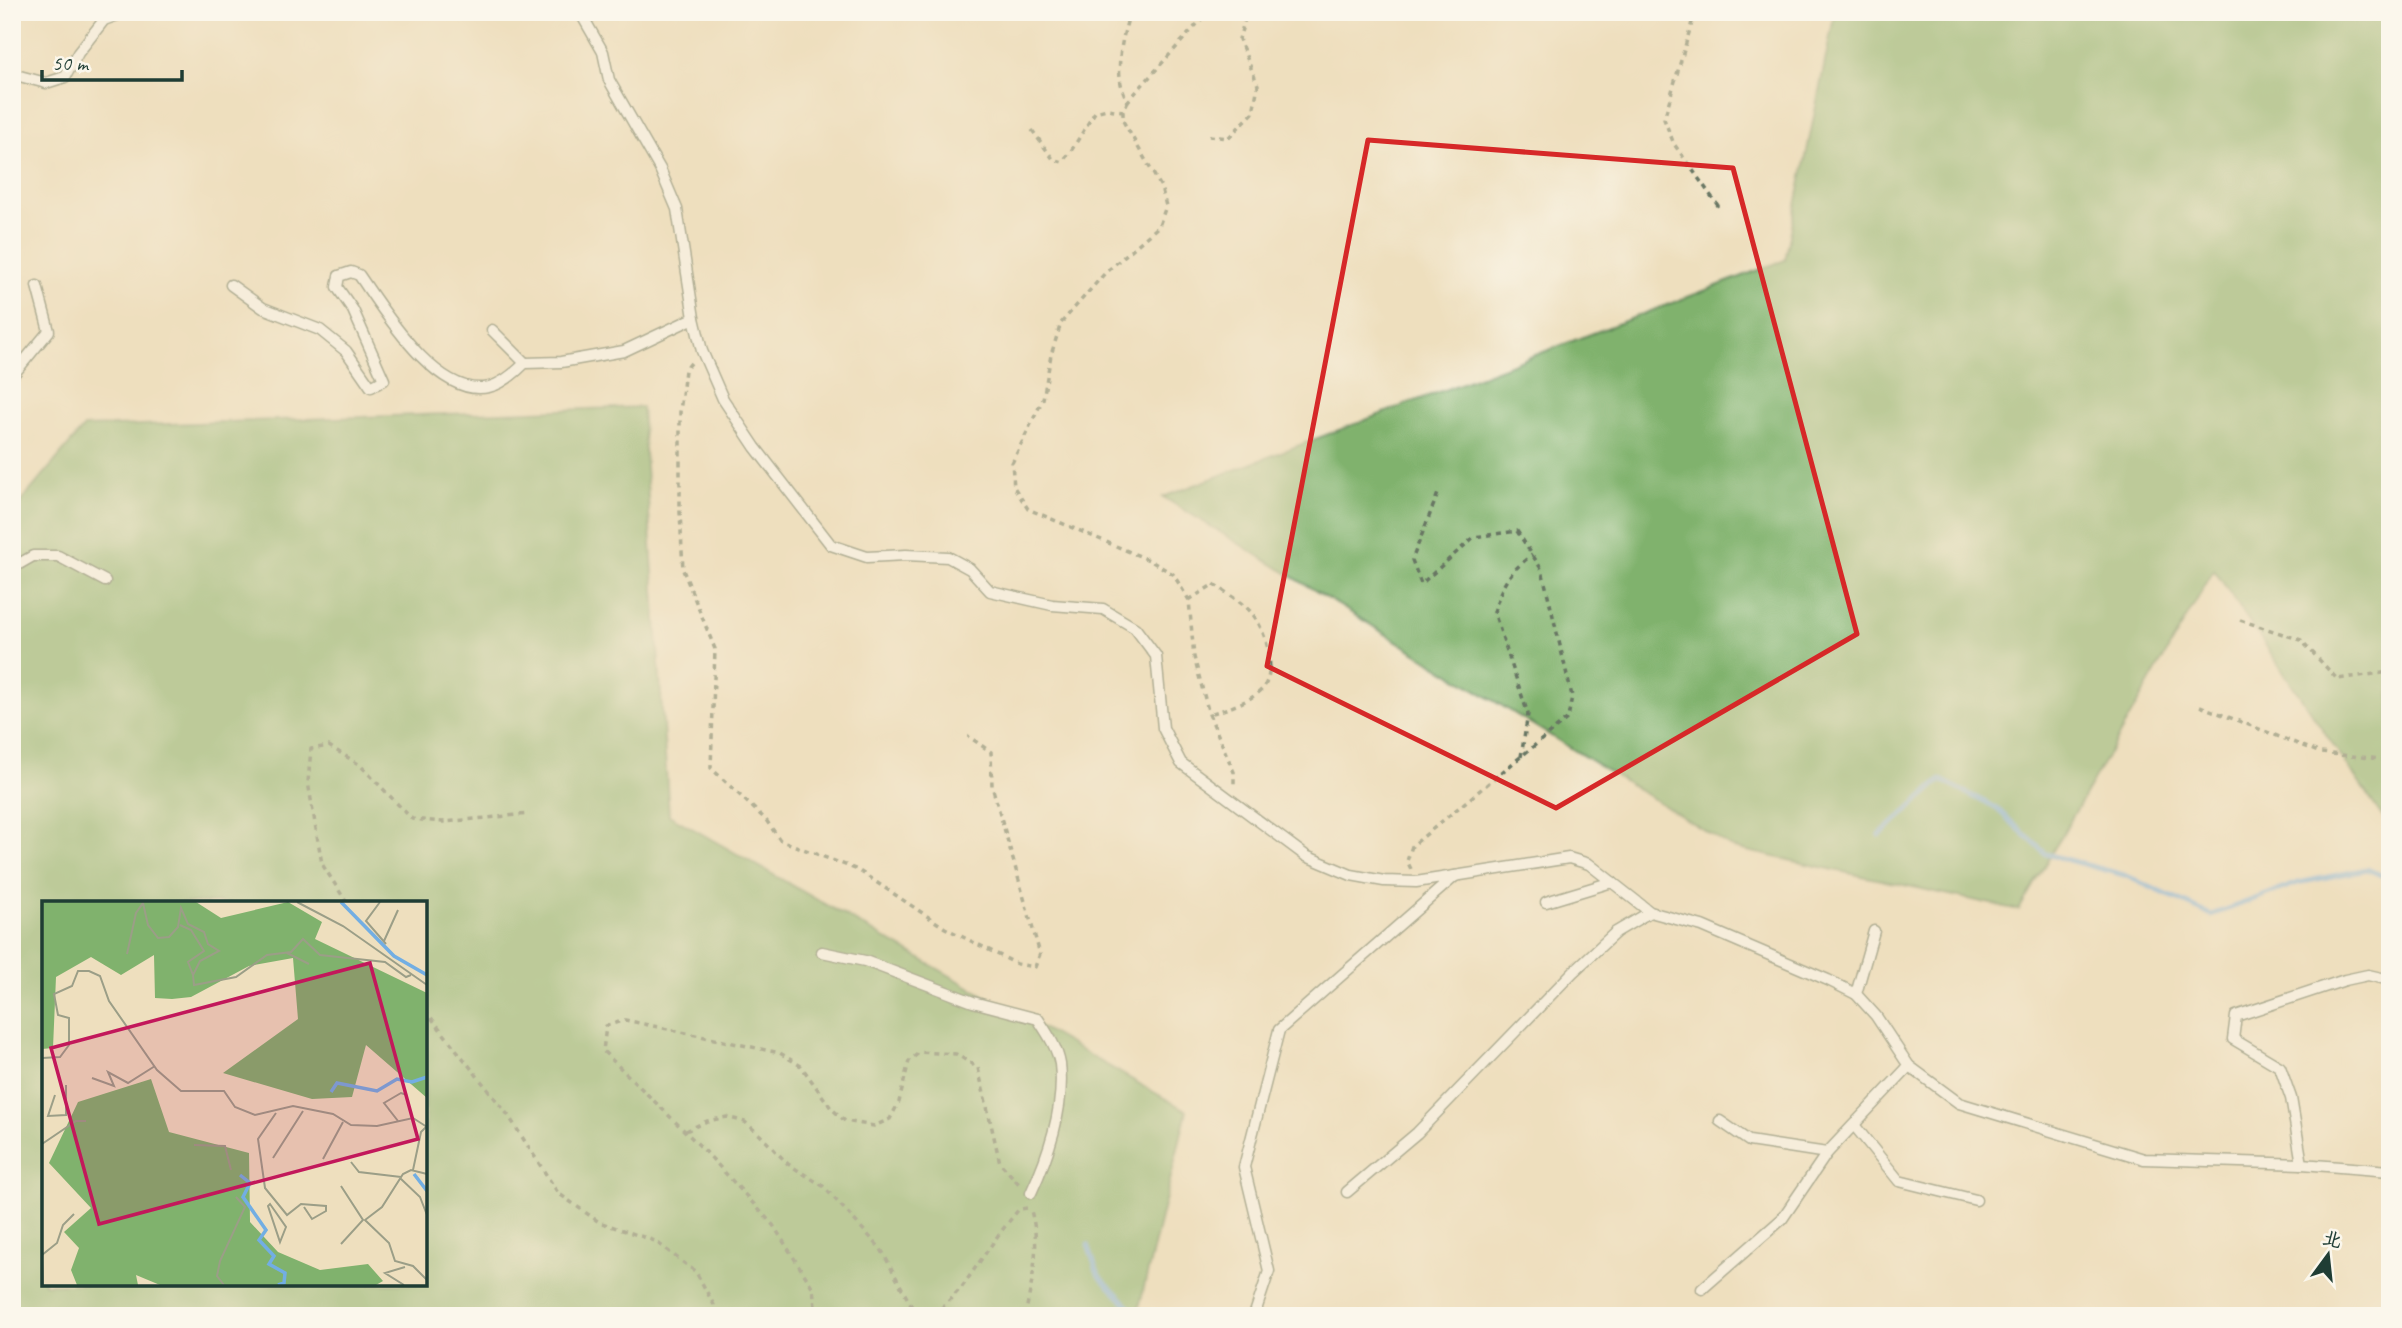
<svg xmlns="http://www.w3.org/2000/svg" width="2402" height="1328" font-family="Caveat,'LXGW WenKai TC',sans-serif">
	<rect width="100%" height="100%" fill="#fbf7ec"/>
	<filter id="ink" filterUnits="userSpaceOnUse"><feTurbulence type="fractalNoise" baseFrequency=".0143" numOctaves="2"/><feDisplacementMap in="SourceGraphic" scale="14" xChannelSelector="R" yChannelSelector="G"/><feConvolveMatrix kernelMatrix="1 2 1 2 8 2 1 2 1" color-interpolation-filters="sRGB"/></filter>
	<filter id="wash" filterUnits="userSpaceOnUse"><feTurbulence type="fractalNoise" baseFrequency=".00686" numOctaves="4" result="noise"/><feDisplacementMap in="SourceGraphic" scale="28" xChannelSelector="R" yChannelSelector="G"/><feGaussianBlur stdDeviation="1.57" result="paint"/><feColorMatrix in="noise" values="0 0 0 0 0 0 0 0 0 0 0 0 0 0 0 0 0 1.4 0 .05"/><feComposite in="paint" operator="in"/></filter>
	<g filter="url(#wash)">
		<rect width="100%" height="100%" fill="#eedfbe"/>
		<g fill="#80b26d" stroke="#507850" stroke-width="2" fill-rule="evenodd">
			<path d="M 1835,12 L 2390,14 L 2390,828 L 2214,570 L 2019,910 L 1733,848 L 1163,497 L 1785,260 Z"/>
			<path d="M 642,407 L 669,815 L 1187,1111 L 1137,1316 L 12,1316 L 12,512 L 84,427 ZM 44,903 L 425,903 L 425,1284 L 44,1284 Z"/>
		</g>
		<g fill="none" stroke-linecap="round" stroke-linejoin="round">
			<g stroke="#72aee3" stroke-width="5">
				<path d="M 1880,835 L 1941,780 L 1996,808 L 2046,854 L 2124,875 L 2211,915 L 2298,883 L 2367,869 L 2390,879"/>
				<path d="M 1088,1245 L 1099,1276 L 1139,1316"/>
			</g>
		</g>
	</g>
	<g filter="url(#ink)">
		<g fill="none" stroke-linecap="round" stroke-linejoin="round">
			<g stroke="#677664" stroke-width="13">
				<g id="service">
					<path d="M 580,12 L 603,52 L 609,80 L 660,169 L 677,209 L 694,318 L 702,351 L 723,399 L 755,447 L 831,545 L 867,557 L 906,555 L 948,557 L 970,569 L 990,591 L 1052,605 L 1103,609 L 1135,628 L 1156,656 L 1163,728 L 1181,763 L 1306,856 L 1351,875 L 1384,881 L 1416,882 L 1569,858 L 1589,864 L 1650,912 L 1702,926 L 1828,980 L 1856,994 L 1876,1016 L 1909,1066 L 1959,1103 L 2144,1159 L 2302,1164 L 2390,1171"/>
					<path d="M 12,74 L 46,83 L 65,77 L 78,53 L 104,20 L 126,12"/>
					<path d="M 231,285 L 263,308 L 320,330 L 346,351 L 371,387 L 384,380 L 353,310 L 337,287 L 339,276 L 351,272 L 359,275 C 384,311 437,399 489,387 C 502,384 515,373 525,363 L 561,362 L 624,351 L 694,318"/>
					<path d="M 492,330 L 525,363"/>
					<path d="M 12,376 L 49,331 L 37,286"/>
					<path d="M 12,568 L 33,556 L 58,556 L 105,581"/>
					<path d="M 1546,902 L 1612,882"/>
					<path d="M 822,952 L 865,961 L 973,1002 L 1038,1019 C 1047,1033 1057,1047 1060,1064 C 1065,1107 1049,1154 1031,1193"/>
					<path d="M 1856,994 L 1874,931"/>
					<path d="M 1720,1121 L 1749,1141 L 1827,1153"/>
					<path d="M 1854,1125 L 1899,1181 L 1976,1200"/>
					<path d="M 2302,1164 L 2291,1098 L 2280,1067 L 2233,1039 L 2236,1016 L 2345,980 L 2368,975 L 2390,980"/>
					<path d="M 1347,1192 L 1417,1133 L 1573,972 L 1616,932 L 1650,912"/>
					<path d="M 1702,1289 L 1782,1219 L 1827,1153 L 1909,1066"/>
					<path d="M 1254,1316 L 1269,1271 L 1244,1167 L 1279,1030 L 1455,876"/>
				</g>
			</g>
			<g stroke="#677664" stroke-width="3.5" stroke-dasharray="5 5" stroke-linecap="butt">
				<path d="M 1130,12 C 1122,38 1112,77 1128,101 L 1208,12"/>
				<path d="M 1695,12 L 1664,119 L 1674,144 L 1719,207"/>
				<path d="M 1123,111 L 1123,121 L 1161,187 L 1166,206 L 1159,226 L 1106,272 L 1061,323 L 1051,355 L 1043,399 L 1012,463 L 1014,487 L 1028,509 L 1149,560 L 1173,574 L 1189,600 L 1194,657 L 1209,714 L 1234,772 L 1234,786"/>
				<path d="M 1032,130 L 1053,159 L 1062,162 L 1071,151 L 1095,112 L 1107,109 L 1123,111 L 1128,101"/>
				<path d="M 1209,136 L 1228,138 L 1253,113 L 1258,85 L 1239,39 L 1247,12"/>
				<path d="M 691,363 L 685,370 L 680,412 L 680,512 L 683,570 L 715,649 L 711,768 L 766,820 L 780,840 L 858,870 L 945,928 L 1017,964 L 1035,967 L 1040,954 L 992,786 L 991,752 L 968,736"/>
				<path d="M 1189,600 L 1214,584 C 1226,593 1240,601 1250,611 C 1265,627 1278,669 1263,688 C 1253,701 1224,710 1209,714"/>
				<path d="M 2240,620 L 2301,640 L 2337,679 L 2390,672"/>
				<path d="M 2200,706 L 2321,753 L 2390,760"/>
				<path d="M 1521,757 L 1528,714 L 1494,612 C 1502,584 1508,573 1532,555"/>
				<path d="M 1411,869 L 1407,861 L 1412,846 L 1568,718 L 1572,696 L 1542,570 L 1517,531 L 1474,537 L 1421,584 L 1412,560 L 1439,491"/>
				<path d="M 347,903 L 322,864 L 308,782 L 311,749 L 329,746 L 360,765 L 412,819 L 443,822 L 529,814"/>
				<path d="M 425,1010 L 508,1115 L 558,1193 L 599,1222 L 655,1241 L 696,1272 L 714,1305 L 714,1316"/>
				<path d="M 686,1131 L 707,1121 L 727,1117 L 745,1122 L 760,1135 L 788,1164 L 823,1186 L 881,1249 L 913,1309 L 923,1316"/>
				<path d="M 816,1316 L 813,1288 L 773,1225 L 706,1152 L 603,1051 L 606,1026 L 625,1020 L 780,1053 L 801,1066 L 831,1108 L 845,1121 L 874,1126 L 890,1119 L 899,1102 L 909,1061 L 920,1052 L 956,1054 L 978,1068 L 1000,1163 L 1020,1185"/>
				<path d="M 934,1316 L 962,1287 L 999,1234 L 1019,1209 L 1028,1208"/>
				<path d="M 1025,1316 C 1032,1281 1042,1243 1030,1208"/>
			</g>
			<use href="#service" stroke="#fff" stroke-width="10"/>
		</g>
	</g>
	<path d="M0 0H2402V1328H0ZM 1368,140 L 1733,168 L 1857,634 L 1556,808 L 1267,666 Z" fill="#eedfbe" fill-opacity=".55" fill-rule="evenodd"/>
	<path fill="none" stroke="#d62828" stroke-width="5" stroke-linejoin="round" d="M 1368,140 L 1733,168 L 1857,634 L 1556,808 L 1267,666 Z"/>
	<g transform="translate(42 901)">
		<rect width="385" height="385" fill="#eedfbe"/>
		<path d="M 0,1 L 154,1 L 179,17 L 246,1 L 280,21 L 273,38 L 385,92 L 385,197 L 324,144 L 310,196 L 270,198 L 181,172 L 256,118 L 251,57 L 207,65 L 149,96 L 130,98 L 113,97 L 112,54 L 79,74 L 49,56 L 14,76 L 11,147 L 0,148 ZM 109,178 L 127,231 L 207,252 L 208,321 L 236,351 L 278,369 L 326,363 L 341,380 L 334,384 L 118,384 L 94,374 L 96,384 L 35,384 L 29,369 L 37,347 L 22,331 L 49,307 L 7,262 L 36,201 Z" fill="#80b26d"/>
		<path fill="none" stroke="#72aee3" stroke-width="3.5" d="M 299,1 L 352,55 L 385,74M 289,191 L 295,182 L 335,190 L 355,178 L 370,181 L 385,176M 372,273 L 385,290M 198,274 L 208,282 L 201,296 L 224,329 L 217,339 L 232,355 L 227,363 L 243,372 L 242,382 L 236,384"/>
		<path fill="none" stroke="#9b9e87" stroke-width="2" d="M 255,1 L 301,25 L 385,84M 338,1 L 324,20 L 344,43M 138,24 L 149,29 L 162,50 L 146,61 L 151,74M 342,40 L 356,9M 245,52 L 267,63M 85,53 L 94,12 L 101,2 L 106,24 L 116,37 L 127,36 L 136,26 L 139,7 L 146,23 L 162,31 L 166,43 L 177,50 L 158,60 L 151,74 L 152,84 L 194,76 L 225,54 L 249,51 L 261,38 L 278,54 L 343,61 L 364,76 L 369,74M 0,157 L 18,156 L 27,144 L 27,117 L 16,114 L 12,93 L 30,85 L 36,70 L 47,70 L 58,75 L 67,100 L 115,169 L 139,190 L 182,190 L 193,206 L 213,214 L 251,205 L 291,213 L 309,224 L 335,225 L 371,217 L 385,226M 50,177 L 72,185 L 66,171 L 86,182 L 113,165M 13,194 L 6,215 L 24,214 L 24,184M 234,212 L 216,238 L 223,287 L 245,314 L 259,303 L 284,305 L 284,310 L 270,318 L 262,306M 356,220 L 342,202 L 359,192 L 365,194M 0,243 L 34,220 L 44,220M 152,244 L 183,245 L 189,269M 231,257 L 261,210M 281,258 L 301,221M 309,261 L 317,271 L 359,276M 371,269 L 379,231 L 384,226M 385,273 L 369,269 L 361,273 L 340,306 L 323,319 L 347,342 L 353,360 L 371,365 L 385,379M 358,277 L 378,296 L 385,314M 228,303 L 244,326 L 238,341 L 226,305 ZM 299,343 L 321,319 L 299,285M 0,354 L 15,342 L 21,324 L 32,313M 0,358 L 1,384M 182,384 L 175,375 L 178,360 L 203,306 L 194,296M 362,384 L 343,372 L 363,366"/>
		<path fill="#c2185b" fill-opacity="0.15" stroke="#c2185b" stroke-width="3.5" d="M 328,62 L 376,238 L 57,323 L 9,147 Z"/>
		<rect width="385" height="385" fill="none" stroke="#1f3d34" stroke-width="3.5"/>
	</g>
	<rect width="2402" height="1328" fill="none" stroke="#fbf7ec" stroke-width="42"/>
	<g transform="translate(2328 1255) rotate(15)" stroke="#fbf7ec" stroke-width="5" paint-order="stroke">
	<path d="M0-5L12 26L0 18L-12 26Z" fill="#1f3d34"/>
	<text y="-10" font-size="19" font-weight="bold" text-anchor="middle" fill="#1f3d34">北</text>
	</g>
	<path d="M42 70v10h140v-10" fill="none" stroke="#1f3d34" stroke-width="3.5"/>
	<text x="52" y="70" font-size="21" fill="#1f3d34" stroke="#fbf7ec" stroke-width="5" paint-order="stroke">50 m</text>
</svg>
